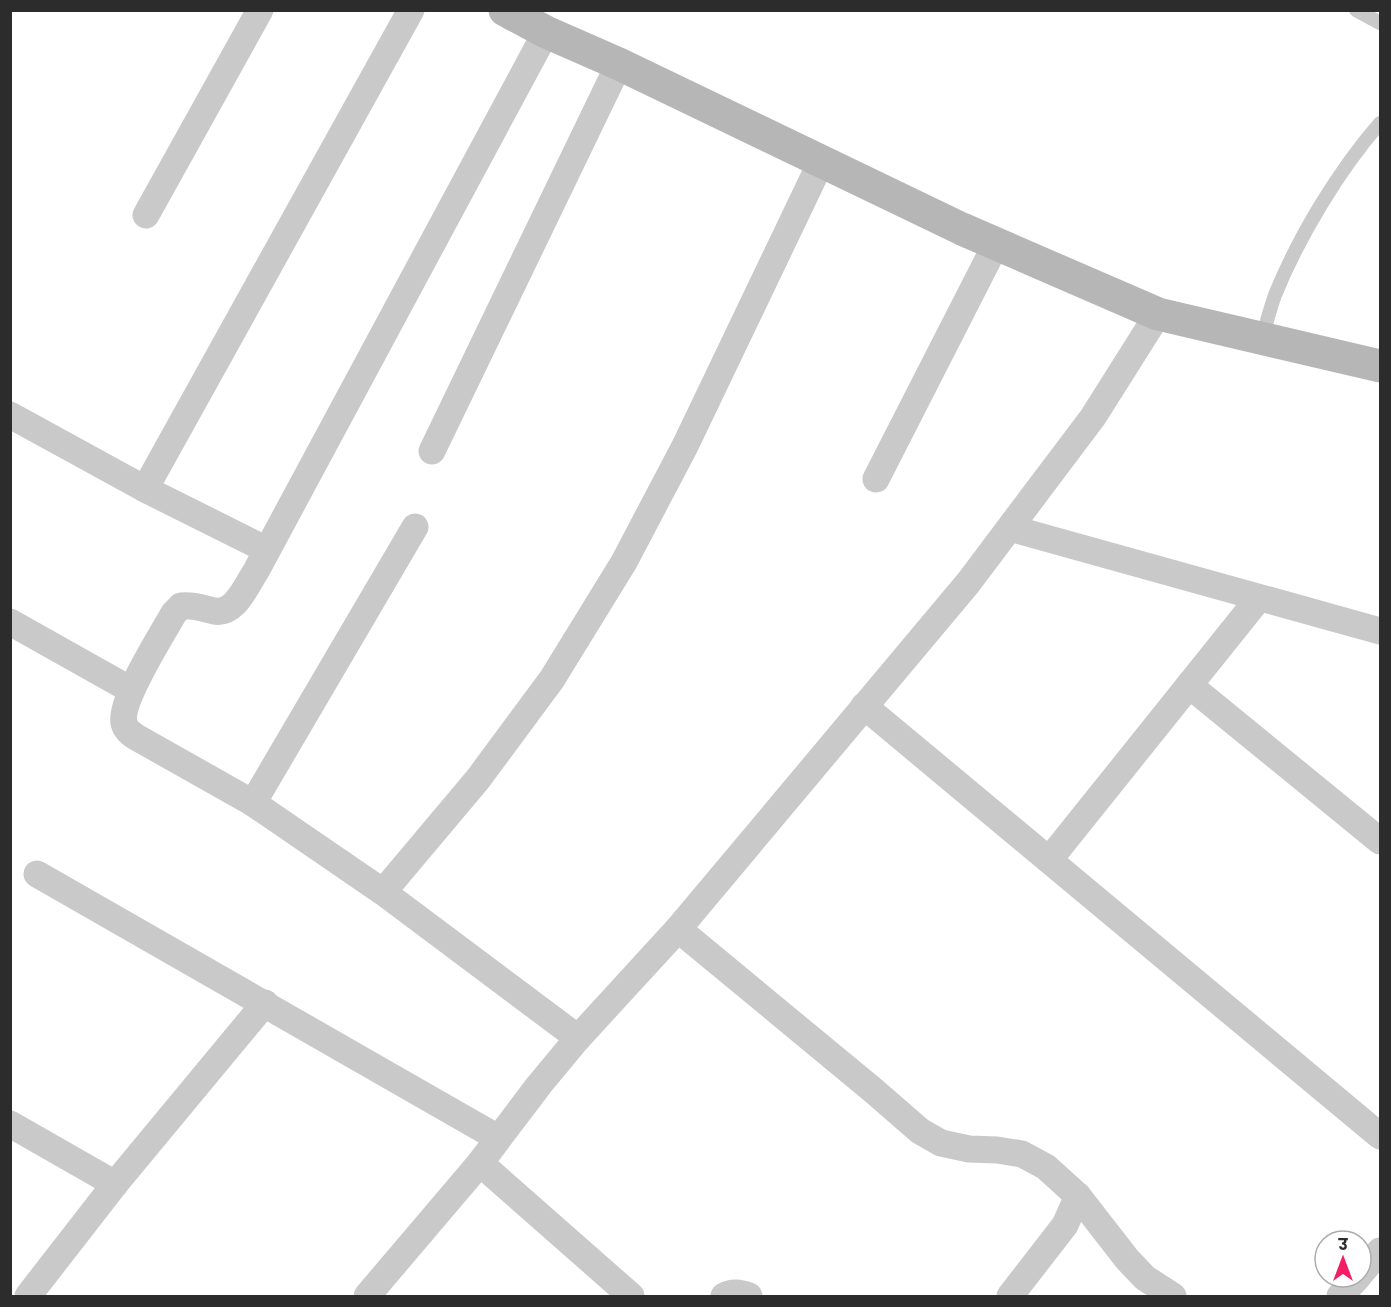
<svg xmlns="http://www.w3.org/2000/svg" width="1391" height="1307" font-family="Poppins,'Noto Sans Devanagari',sans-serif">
	<rect width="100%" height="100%" fill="#fff"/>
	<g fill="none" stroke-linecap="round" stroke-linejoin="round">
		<g stroke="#c9c9c9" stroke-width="14">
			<path d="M 1356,10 L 1380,23"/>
			<path d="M 1262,339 C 1266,324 1270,309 1275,295 C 1299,236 1339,170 1380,123"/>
		</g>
		<g stroke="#c9c9c9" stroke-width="27">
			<path d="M 546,32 L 256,571 C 246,586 235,615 214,611 C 202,608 193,605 181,606 L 174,613 C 162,635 119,701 124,723 C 126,730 130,733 136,737 L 253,803 L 383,892 L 578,1038"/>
			<path d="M 146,215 L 260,10"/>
			<path d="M 10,415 L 145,489 L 267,550"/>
			<path d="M 432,451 L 619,64"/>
			<path d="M 876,479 L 996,244"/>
			<path d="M 145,489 L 411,10"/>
			<path d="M 1010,528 L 1380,631"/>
			<path d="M 10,622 L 131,690"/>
			<path d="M 1189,685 L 1380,841"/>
			<path d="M 864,706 L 1380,1136"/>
			<path d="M 253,803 L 415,527"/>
			<path d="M 1049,860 L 1259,598"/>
			<path d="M 37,874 L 498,1138"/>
			<path d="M 383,892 L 478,779 L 552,679 L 624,562 L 685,446 L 821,162"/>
			<path d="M 678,929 L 874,1091 L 920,1131 L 941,1143 L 969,1149 L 997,1150 L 1022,1154 L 1046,1167 L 1078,1196 L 1127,1259 L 1145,1278 L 1173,1296"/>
			<path d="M 10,1124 L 115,1184"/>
			<path d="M 480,1163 L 631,1296"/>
			<path d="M 1361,1273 L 1380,1251"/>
			<path d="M 28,1296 L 115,1184 L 265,1003"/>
			<path d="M 367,1296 L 480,1163 L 539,1085 L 578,1038 L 678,929 L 968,583 L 1093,417 L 1158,314"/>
			<path d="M 724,1296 C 733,1291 741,1293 749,1296"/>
			<path d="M 1010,1296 L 1065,1225 L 1078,1196"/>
			<path d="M 1340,1296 L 1358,1277"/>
		</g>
		<path stroke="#b6b6b6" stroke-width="33" d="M 505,10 L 546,32 L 619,64 L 962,229 L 1158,314 L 1380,366"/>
	</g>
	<rect width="1391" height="1307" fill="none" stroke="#2c2c2c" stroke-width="24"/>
	<g transform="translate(1343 1259)"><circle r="28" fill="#ffffff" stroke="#ababab" stroke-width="1.5"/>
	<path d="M0-4.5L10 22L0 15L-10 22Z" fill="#f41e67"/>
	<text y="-9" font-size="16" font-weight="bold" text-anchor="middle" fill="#2c2c2c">उ</text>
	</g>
</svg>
